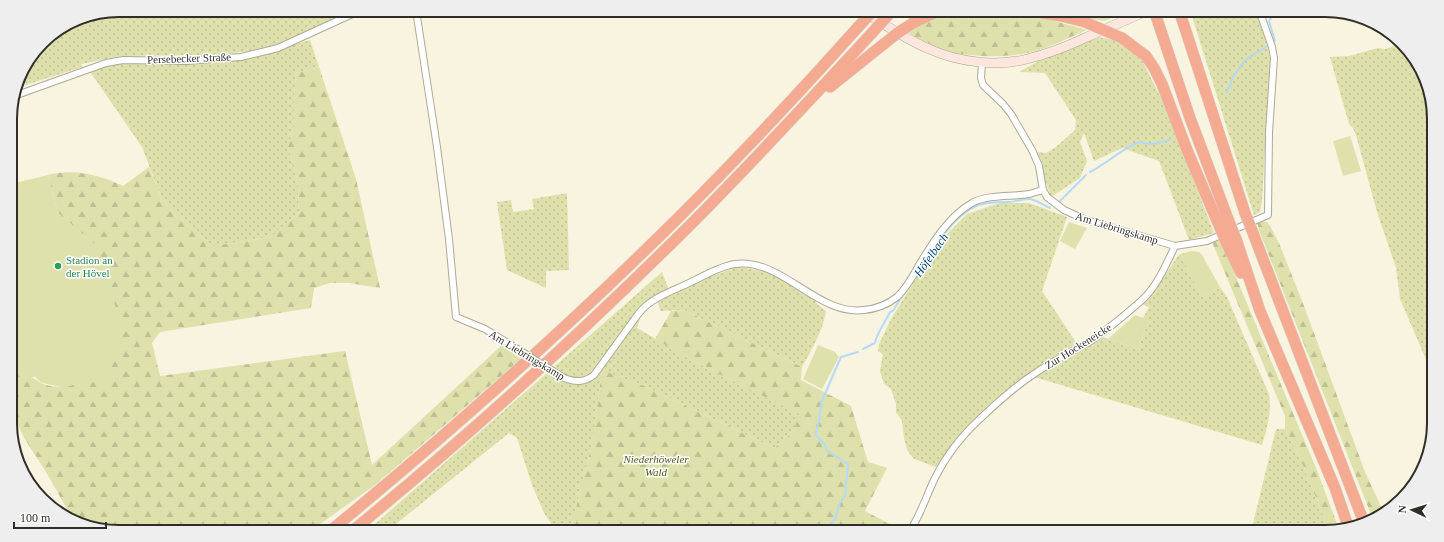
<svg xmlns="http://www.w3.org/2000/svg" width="1444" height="542" font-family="Georgia,serif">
	<defs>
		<pattern id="grass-dots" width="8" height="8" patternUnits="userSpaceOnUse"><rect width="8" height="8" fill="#dee1ab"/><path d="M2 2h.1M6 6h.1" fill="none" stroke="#bfc193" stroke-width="1.8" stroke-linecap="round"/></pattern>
		<pattern id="forest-firs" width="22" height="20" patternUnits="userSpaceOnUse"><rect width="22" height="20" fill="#dee1ab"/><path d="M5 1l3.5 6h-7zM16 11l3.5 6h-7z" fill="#bfc193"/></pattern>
	</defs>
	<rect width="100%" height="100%" fill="#f8f4e0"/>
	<g fill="url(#grass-dots)">
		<path d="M 119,10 L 353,10 L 277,44 L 251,51 L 212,55 L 120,56 L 81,64 L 82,67 L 16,88 L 21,70 L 47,37 L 77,18 Z"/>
		<path d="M 1190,10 L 1255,10 L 1264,34 L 1270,58 L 1262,201 L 1260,212 L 1254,215 Z"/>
		<path d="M 1097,37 L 1118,40 L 1142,60 L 1166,108 L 1214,233 L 1189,240 L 1159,161 L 1122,148 L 1094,161 L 1084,133 L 1080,142 L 1087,161 L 1080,178 L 1051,197 L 1043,174 L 1043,164 L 1037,152 L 1046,153 L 1056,147 L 1075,130 L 1076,120 L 1045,73 L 1019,72 L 1035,63 Z"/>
		<path d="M 310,40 L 319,67 L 296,73 L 294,95 L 294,127 L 288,146 L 298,186 L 299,212 L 271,237 L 213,246 L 182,221 L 162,200 L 142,147 L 89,70 L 117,63 L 195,63 L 254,57 Z"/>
		<path d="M 1400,44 L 1411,52 L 1433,104 L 1434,378 L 1400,299 L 1396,268 L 1377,212 L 1356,135 L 1353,128 L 1349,124 L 1330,57 L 1349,56 L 1378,48 L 1385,49 Z"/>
		<path d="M 567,193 L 569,270 L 546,271 L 546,288 L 507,270 L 497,202 L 511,200 L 513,212 L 534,209 L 532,199 Z"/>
		<path d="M 1000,203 L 1029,203 L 1067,217 L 1042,291 L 1077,344 L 1033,370 L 986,408 L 964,430 L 938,466 L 935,467 L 914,459 L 907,450 L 904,438 L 902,421 L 896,412 L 896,404 L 891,389 L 884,384 L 880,371 L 883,354 L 878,351 L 879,344 L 891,319 L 938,243 L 967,214 Z"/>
		<path d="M 1180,254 L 1202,297 L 1220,287 L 1227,297 L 1269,394 C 1272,412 1267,428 1262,445 L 1034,377 L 1102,337 L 1138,349 L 1149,320 L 1143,318 L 1149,307 L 1142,304 L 1151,296 L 1157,288 L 1177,257 Z"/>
		<path d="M 738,267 C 770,270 787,283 815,299 L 817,304 L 826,311 C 823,331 812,349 802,367 L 684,310 L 660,311 L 658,302 C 684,287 710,276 738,267 Z"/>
		<path d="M 662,272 L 669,290 L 645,303 L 637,328 L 693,361 L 800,414 C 796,430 787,440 774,448 L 642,385 L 602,371 L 593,440 L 570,532 L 557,532 L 544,513 L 532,485 L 517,438 L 509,433 L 386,532 L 366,532 Z"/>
		<path d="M 1276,429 L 1285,429 L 1299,456 L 1330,532 L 1251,532 Z"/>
	</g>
	<g fill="url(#forest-firs)">
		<path d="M 972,10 C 1011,11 1050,18 1087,30 C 1070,37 1053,46 1036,51 C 1003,60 951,58 921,41 C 916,39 912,35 909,32 L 926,21 L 948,15 Z"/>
		<path d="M 1048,10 L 1130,10 L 1104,21 Z"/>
		<path d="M 319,67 L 356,179 L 380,288 L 349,283 L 330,283 L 314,288 L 311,308 L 160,332 L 152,343 L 160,376 L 345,351 L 372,465 L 502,345 L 521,359 L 375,485 L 309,532 L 157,532 L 157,528 L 147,532 L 119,532 L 83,526 L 72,518 L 46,472 L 24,438 L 12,410 L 11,342 L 14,351 L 26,376 C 33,377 35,379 41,383 C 52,389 67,386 79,384 L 98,247 L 58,213 L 48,175 C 73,168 101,175 123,186 L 149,167 L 162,200 L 182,221 L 213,246 L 271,237 L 299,212 L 298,186 L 288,146 L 294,127 L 294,95 L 296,73 Z"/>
		<path d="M 1260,221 L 1267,222 L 1270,226 L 1279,243 L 1304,306 L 1365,472 L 1384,513 L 1372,517 L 1259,230 L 1257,222 Z"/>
		<path d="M 1220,239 L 1316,468 L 1339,529 L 1330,532 L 1299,456 L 1285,429 L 1285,416 L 1212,242 Z"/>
		<path d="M 684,310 L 802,367 L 801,380 L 851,406 L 868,462 L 887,468 L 865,511 L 905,532 L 570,532 L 593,440 L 602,370 L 642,385 L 774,448 C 786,440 797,429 799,414 L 693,361 L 655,339 L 671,311 Z"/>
	</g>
	<g fill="#dee1ab">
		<path d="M 1350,136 L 1361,171 L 1343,176 L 1333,141 Z"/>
		<path d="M 10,146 L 14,152 L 16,171 L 13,174 L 11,175 Z"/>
		<path d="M 48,175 L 58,213 L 98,247 L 111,284 L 122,341 L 107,379 L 62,387 L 42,383 L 35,377 L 26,377 L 14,351 L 11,342 L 11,184 Z"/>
		<path d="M 1069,222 L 1087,228 L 1075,249 L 1060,241 Z"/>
		<path d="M 1191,251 L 1199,252 L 1202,255 L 1220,287 L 1202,297 L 1180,254 Z"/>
		<path d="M 1135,315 L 1149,320 L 1138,349 L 1108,339 Z"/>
		<path d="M 818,345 L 835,352 L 839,357 L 822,389 L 803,379 Z"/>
	</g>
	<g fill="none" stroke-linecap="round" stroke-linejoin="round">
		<g stroke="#b5d9fb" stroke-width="2">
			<path d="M 1275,41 L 1269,21 L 1277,10"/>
			<path d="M 1413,55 L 1433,116"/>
			<path d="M 1227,92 L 1233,77 L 1245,60 L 1268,46"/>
			<path d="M 1090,172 C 1108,163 1121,149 1139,142 C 1149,145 1161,144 1170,139"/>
			<path d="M 1059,202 L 1086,175"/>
			<path d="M 915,278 C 931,255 948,219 976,206 C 985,202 999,202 1009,202 C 1016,202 1023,198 1030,199 C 1036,200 1044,205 1050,208"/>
			<path d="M 863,349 L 875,343 C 876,334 886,321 890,312 L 893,311 L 902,296"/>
			<path d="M 824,532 L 835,519 L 840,503 L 845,496 L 848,464 L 827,451 L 825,445 L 816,435 L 816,432 L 819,421 L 821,403 L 841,357 L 858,352"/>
		</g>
		<g stroke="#ada996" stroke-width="8">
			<g id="street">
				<path d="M 416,10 L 437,147 L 449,239 L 456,317 L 485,329 L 511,345"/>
				<path d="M 982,62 L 981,78 L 983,85 L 1003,104 L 1011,114 L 1032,150 L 1039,166 L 1043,190 L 1047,197 L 1064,210 L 1086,220 L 1175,246 L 1207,241 L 1268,215 L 1269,132 L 1274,58 L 1272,47 L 1259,10"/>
				<path d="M 14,96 L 106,63 L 123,60 L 187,61 L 211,59 L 241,57 L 262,52 L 278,48 L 361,10"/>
				<path d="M 564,378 C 575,382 584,383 594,375 L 639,313 C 652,297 673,291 691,282 C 704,276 720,266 735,264 C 783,258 817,316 864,310 C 875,309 888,304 897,297 C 907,288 913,276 919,265 C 933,242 949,216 972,203 C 989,194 1010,197 1029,194 C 1034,193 1038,191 1043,190"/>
				<path d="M 909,532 C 921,515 926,496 935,478 C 947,454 964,433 983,416 C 1000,400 1018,384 1037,372 C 1056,359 1076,350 1095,338 C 1111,327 1127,313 1142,300 C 1157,286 1166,265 1175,246"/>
			</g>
		</g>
		<g stroke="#ada996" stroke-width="10">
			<path id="secondary" d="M 860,10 C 883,23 905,39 929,49 C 958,62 996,67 1027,59 C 1048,54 1068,46 1087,37 C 1108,28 1128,19 1149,10"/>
		</g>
		<g stroke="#dad9d8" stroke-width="12">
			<g id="highway">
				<path d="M 1025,10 L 1061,16 L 1085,22"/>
				<path d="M 1154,10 L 1190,118 L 1228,219"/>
				<path d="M 1179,10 L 1245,213"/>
				<path d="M 913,23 L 934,13 L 946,10"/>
				<path d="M 1122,38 L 1146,56 L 1154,68 L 1162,84 L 1187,150 L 1218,223"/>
				<path d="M 830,87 L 885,43"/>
				<path d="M 1253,233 L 1363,520"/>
				<path d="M 1236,239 L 1260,311 L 1335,488 L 1348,526"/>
				<path d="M 1226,242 L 1241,273"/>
				<path d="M 329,532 C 449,433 566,329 677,219 C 739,157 800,92 859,26"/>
				<path d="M 351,532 C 465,439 574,340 679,236 C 745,171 808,102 871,34"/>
			</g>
		</g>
		<use href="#street" stroke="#fff" stroke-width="6"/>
		<use href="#secondary" stroke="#fce6de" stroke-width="9"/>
		<use href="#highway" stroke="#f5ab92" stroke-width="11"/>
		<g stroke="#ada996" stroke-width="8" stroke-linecap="butt">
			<path id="street-bridge" d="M 511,345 L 564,378"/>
		</g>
		<g stroke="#dad9d8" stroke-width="12" stroke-linecap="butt">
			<g id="highway-bridge">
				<path d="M 1085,22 L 1122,38"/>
				<path d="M 859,26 L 874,10"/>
				<path d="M 871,34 L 892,11"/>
				<path d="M 885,43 L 899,32 L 913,23"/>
				<path d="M 1245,213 L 1253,233"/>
				<path d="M 1228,219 L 1236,239"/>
				<path d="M 1218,223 L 1226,242"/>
			</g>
		</g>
		<use href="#street-bridge" stroke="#fff" stroke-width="6"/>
		<use href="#highway-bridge" stroke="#f5ab92" stroke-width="11"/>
	</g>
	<circle fill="#2e9e5b" stroke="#fff" stroke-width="1.5" cx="58" cy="266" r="4"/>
	<g text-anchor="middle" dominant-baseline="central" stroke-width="3" stroke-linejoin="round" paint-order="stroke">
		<g font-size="11" fill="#302e27" stroke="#fff">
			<text transform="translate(189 58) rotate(-2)">Persebecker Straße</text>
			<text transform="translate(1117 228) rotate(17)">Am Liebringskamp</text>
			<text transform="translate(1078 346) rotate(-32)">Zur Hockeneicke</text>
			<text transform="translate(527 355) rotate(31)">Am Liebringskamp</text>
		</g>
		<g font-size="11" fill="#27864d" stroke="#fff" text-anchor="start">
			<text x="66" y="260">Stadion an<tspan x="66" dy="13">der Hövel</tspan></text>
		</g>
		<g font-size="11" font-style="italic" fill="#54561d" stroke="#fff">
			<text x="656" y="459">Niederhöweler<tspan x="656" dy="13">Wald</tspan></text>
		</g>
		<g font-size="12" font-style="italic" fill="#00487a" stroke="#fff">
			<text transform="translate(931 255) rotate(-55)">Höfelbach</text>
		</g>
	</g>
	<path d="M0 0H1444V542H0ZM119 17H1325A102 102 0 0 1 1427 119V423A102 102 0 0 1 1325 525H119A102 102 0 0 1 17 423V119A102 102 0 0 1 119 17Z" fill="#eee" fill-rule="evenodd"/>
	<path fill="none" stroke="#302e27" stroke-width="2" d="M119 17H1325A102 102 0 0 1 1427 119V423A102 102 0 0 1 1325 525H119A102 102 0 0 1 17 423V119A102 102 0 0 1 119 17Z"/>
	<g transform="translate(1412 510) rotate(274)" stroke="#ffffff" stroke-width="3" paint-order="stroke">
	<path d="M0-3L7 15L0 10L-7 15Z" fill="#302e27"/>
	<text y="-6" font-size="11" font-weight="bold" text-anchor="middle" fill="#302e27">N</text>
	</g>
	<path d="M14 522v6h92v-6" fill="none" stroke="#302e27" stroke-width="2"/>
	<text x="20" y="522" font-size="12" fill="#302e27" stroke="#ffffff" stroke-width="3" paint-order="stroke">100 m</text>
</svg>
